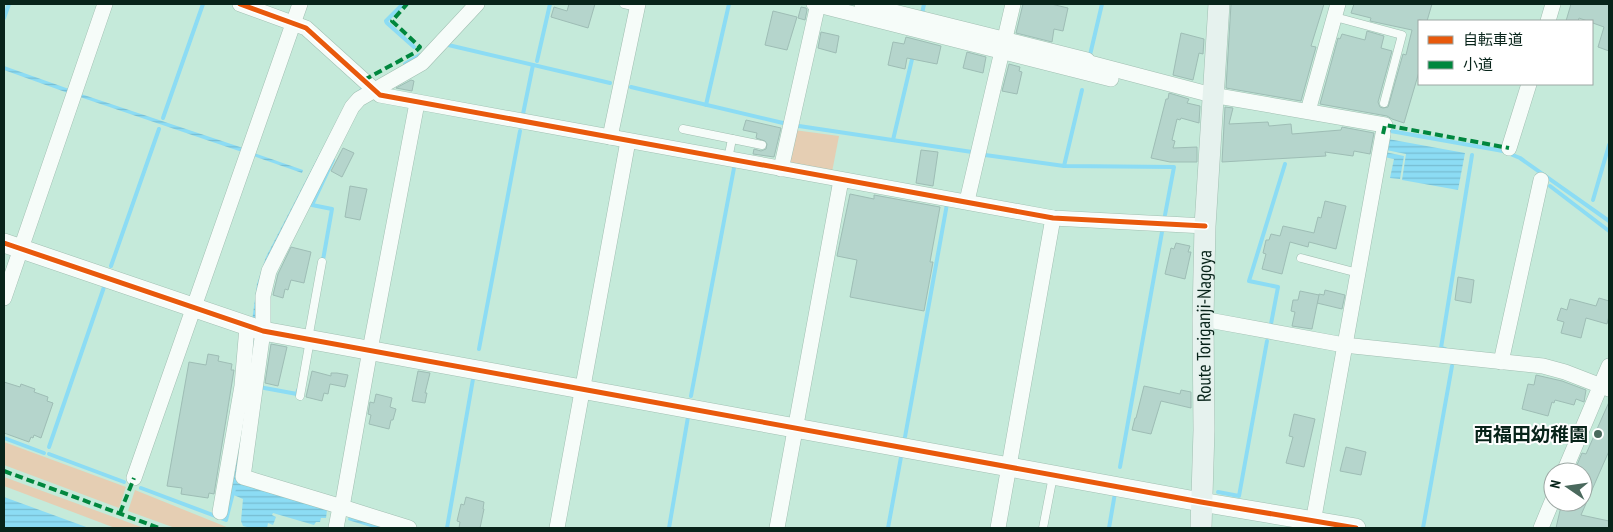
<svg xmlns="http://www.w3.org/2000/svg" width="1613" height="532" font-family="'PT Sans Narrow','Noto Sans JP',sans-serif">
	<defs>
		<pattern id="water-rules" width="6" height="5" patternUnits="userSpaceOnUse" patternTransform="scale(1.25)"><rect width="6" height="5" fill="#8cdcf4"/><path d="M0 2.5h6" fill="none" stroke="#77bdd1"/></pattern>
	</defs>
	<rect width="100%" height="100%" fill="#c5eada"/>
	<g fill="#e5ceb3">
		<path d="M 794,130 L 839,136 L 832,172 L 791,164 L 788,158 Z"/>
		<path d="M 4,442 L 126,487 L 119,508 L 4,465 Z"/>
		<path d="M 4,477 L 144,528 L 115,528 L 4,486 Z"/>
		<path d="M 135,490 L 229,528 L 175,528 L 128,511 Z"/>
	</g>
	<g fill="url(#water-rules)">
		<path d="M 4,66 L 69,89 L 68,93 L 4,70 Z"/>
		<path d="M 362,87 L 365,90 L 267,264 L 237,483 L 327,510 L 326,518 L 321,518 L 320,522 L 316,522 L 314,525 L 273,513 L 272,515 L 276,517 L 273,525 L 268,523 L 267,528 L 251,528 L 243,526 L 241,521 L 243,499 L 229,493 L 257,284 L 266,257 L 345,105 L 350,98 Z"/>
		<path d="M 81,94 L 243,148 L 242,152 L 80,97 Z"/>
		<path d="M 1388,139 L 1465,153 L 1458,190 L 1402,180 L 1406,154 L 1386,150 Z"/>
		<path d="M 1385,152 L 1404,156 L 1400,179 L 1390,178 L 1394,159 L 1384,157 Z"/>
		<path d="M 254,153 L 303,170 L 302,173 L 253,156 Z"/>
		<path d="M 4,497 L 89,528 L 4,528 Z"/>
		<path d="M 349,516 L 388,528 L 374,528 L 348,520 Z"/>
	</g>
	<g fill="none" stroke-linecap="round" stroke-linejoin="round">
		<g stroke="#8cdcf4" stroke-width="4">
			<path d="M 403,4 L 386,21 L 387,23 L 414,47"/>
			<path d="M 922,14 L 924,4"/>
			<path d="M 4,18 L 9,4"/>
			<path d="M 444,44 L 610,83"/>
			<path d="M 1090,55 L 1102,4"/>
			<path d="M 537,61 L 550,4"/>
			<path d="M 405,64 L 420,55"/>
			<path d="M 631,87 L 783,123"/>
			<path d="M 706,105 L 729,4"/>
			<path d="M 523,114 L 533,65"/>
			<path d="M 163,118 L 203,4"/>
			<path d="M 799,126 L 972,152"/>
			<path d="M 1385,130 L 1503,151 L 1520,158 L 1609,221"/>
			<path d="M 893,140 L 913,55"/>
			<path d="M 985,155 L 1064,166 L 1174,167 L 1165,215"/>
			<path d="M 1064,166 L 1082,90"/>
			<path d="M 1550,186 L 1609,231"/>
			<path d="M 1593,200 L 1609,145"/>
			<path d="M 323,260 L 332,209 L 312,205 L 333,160"/>
			<path d="M 111,266 L 159,129"/>
			<path d="M 1271,324 L 1278,287 L 1249,281 L 1285,164"/>
			<path d="M 479,349 L 520,131"/>
			<path d="M 1445,349 L 1441,348 L 1472,155"/>
			<path d="M 259,387 L 297,394 L 298,390"/>
			<path d="M 691,396 L 734,168"/>
			<path d="M 905,437 L 947,204"/>
			<path d="M 4,438 L 44,453"/>
			<path d="M 49,447 L 104,287"/>
			<path d="M 49,454 L 124,482"/>
			<path d="M 1120,467 L 1162,232"/>
			<path d="M 141,488 L 226,520 L 234,489"/>
			<path d="M 1218,492 L 1239,496 L 1267,341"/>
			<path d="M 447,528 L 473,379"/>
			<path d="M 669,528 L 688,417"/>
			<path d="M 888,528 L 901,457"/>
			<path d="M 1109,528 L 1115,493"/>
			<path d="M 1423,528 L 1452,366"/>
		</g>
	</g>
	<g fill="#b5d5cc" stroke="#9ebdb5">
		<path d="M 569,4 L 595,4 L 588,28 L 551,17 L 554,7 L 567,11 Z"/>
		<path d="M 1023,4 L 1051,4 L 1068,8 L 1063,31 L 1054,29 L 1052,42 L 1016,33 Z"/>
		<path d="M 1231,4 L 1324,4 L 1311,46 L 1316,47 L 1301,101 L 1226,88 Z"/>
		<path d="M 1354,4 L 1432,4 L 1427,21 L 1419,20 L 1419,72 L 1404,123 L 1392,119 L 1387,116 L 1320,104 L 1338,38 L 1340,39 L 1342,34 L 1365,40 L 1367,31 L 1384,36 L 1381,48 L 1392,51 L 1378,102 L 1380,107 L 1383,108 L 1388,107 L 1389,104 L 1403,54 L 1406,55 L 1412,30 L 1370,21 L 1371,18 L 1351,13 Z"/>
		<path d="M 1571,4 L 1609,4 L 1609,51 L 1598,47 L 1604,27 L 1579,18 L 1578,21 L 1566,21 Z"/>
		<path d="M 801,7 L 806,8 L 807,10 L 805,20 L 798,18 Z"/>
		<path d="M 773,11 L 797,17 L 787,50 L 765,45 Z"/>
		<path d="M 821,32 L 839,36 L 836,53 L 818,48 Z"/>
		<path d="M 1181,33 L 1204,39 L 1203,54 L 1199,53 L 1193,80 L 1173,75 Z"/>
		<path d="M 906,37 L 941,46 L 937,64 L 907,58 L 905,69 L 888,65 L 893,42 L 904,44 Z"/>
		<path d="M 967,52 L 986,57 L 983,73 L 963,68 Z"/>
		<path d="M 1009,64 L 1020,67 L 1019,71 L 1022,72 L 1017,94 L 1002,91 Z"/>
		<path d="M 411,80 L 414,81 L 412,91 L 396,88 Z"/>
		<path d="M 1169,93 L 1189,99 L 1187,103 L 1200,106 L 1199,123 L 1181,118 L 1180,120 L 1177,119 L 1172,140 L 1175,141 L 1173,148 L 1197,147 L 1197,162 L 1170,162 L 1151,158 L 1166,99 L 1168,99 Z"/>
		<path d="M 1225,107 L 1233,108 L 1229,124 L 1268,122 L 1269,126 L 1291,124 L 1292,134 L 1341,130 L 1342,127 L 1374,133 L 1370,154 L 1354,151 L 1353,156 L 1325,152 L 1326,156 L 1222,162 Z"/>
		<path d="M 746,120 L 781,128 L 774,157 L 753,154 L 754,149 L 761,151 L 766,149 L 767,144 L 765,141 L 756,138 L 757,133 L 743,130 Z"/>
		<path d="M 343,148 L 354,153 L 342,177 L 331,171 Z"/>
		<path d="M 921,150 L 938,152 L 933,186 L 916,183 Z"/>
		<path d="M 350,186 L 367,189 L 360,220 L 345,217 Z"/>
		<path d="M 850,194 L 874,199 L 874,195 L 940,207 L 930,262 L 933,262 L 924,311 L 850,297 L 857,260 L 837,256 Z"/>
		<path d="M 1325,201 L 1346,206 L 1336,249 L 1309,242 L 1308,247 L 1290,242 L 1282,274 L 1262,269 L 1266,254 L 1263,253 L 1266,240 L 1269,240 L 1271,234 L 1280,236 L 1283,226 L 1314,233 L 1318,217 L 1321,218 Z"/>
		<path d="M 1176,243 L 1190,246 L 1188,252 L 1191,252 L 1185,279 L 1165,274 L 1171,248 L 1174,249 Z"/>
		<path d="M 291,247 L 311,252 L 304,283 L 291,280 L 288,290 L 285,289 L 283,298 L 273,295 L 278,274 Z"/>
		<path d="M 1458,277 L 1474,280 L 1471,303 L 1455,300 Z"/>
		<path d="M 1325,290 L 1345,295 L 1342,309 L 1317,303 L 1319,294 L 1324,295 Z"/>
		<path d="M 1300,291 L 1319,295 L 1312,329 L 1292,326 L 1295,312 L 1291,311 L 1293,300 L 1298,300 Z"/>
		<path d="M 1599,298 L 1609,301 L 1609,316 L 1607,324 L 1586,318 L 1581,338 L 1561,333 L 1564,322 L 1557,320 L 1561,308 L 1567,310 L 1570,299 L 1596,306 Z"/>
		<path d="M 271,344 L 287,347 L 278,386 L 265,383 Z"/>
		<path d="M 208,354 L 219,356 L 218,361 L 232,364 L 231,370 L 234,370 L 214,494 L 209,493 L 208,498 L 181,494 L 182,488 L 167,486 L 189,362 L 206,365 Z"/>
		<path d="M 312,371 L 331,376 L 331,373 L 337,373 L 348,375 L 345,387 L 330,384 L 328,394 L 324,393 L 322,401 L 306,397 Z"/>
		<path d="M 418,371 L 430,373 L 425,393 L 427,393 L 425,403 L 412,401 Z"/>
		<path d="M 1536,375 L 1562,381 L 1586,390 L 1584,402 L 1576,399 L 1574,405 L 1555,400 L 1554,403 L 1552,402 L 1548,416 L 1522,409 L 1528,384 L 1534,385 Z"/>
		<path d="M 4,382 L 20,387 L 21,384 L 35,389 L 34,392 L 48,397 L 47,401 L 53,403 L 41,438 L 34,435 L 33,438 L 31,437 L 29,442 L 4,433 Z"/>
		<path d="M 1144,386 L 1180,394 L 1181,390 L 1191,392 L 1191,408 L 1161,401 L 1151,434 L 1132,430 L 1135,418 L 1136,418 Z"/>
		<path d="M 376,394 L 392,398 L 390,407 L 396,409 L 393,420 L 391,420 L 389,429 L 369,424 L 371,415 L 368,414 L 370,402 L 374,403 Z"/>
		<path d="M 1609,402 L 1609,451 L 1581,515 L 1609,521 L 1609,528 L 1556,528 L 1562,502 L 1583,502 L 1583,472 L 1574,472 L 1582,453 L 1586,454 Z"/>
		<path d="M 1294,414 L 1315,419 L 1304,467 L 1286,463 L 1293,437 L 1289,436 Z"/>
		<path d="M 1346,447 L 1366,452 L 1361,475 L 1340,471 Z"/>
		<path d="M 466,497 L 484,502 L 483,509 L 484,509 L 480,528 L 459,528 L 460,522 L 457,521 L 461,504 L 464,505 Z"/>
	</g>
	<g fill="none" stroke-linecap="round" stroke-linejoin="round">
		<g stroke="#a1bfb2" stroke-width="9">
			<g id="service">
				<path d="M 624,4 L 637,7"/>
				<path d="M 1335,17 L 1402,35 L 1384,103"/>
				<path d="M 683,129 L 762,145"/>
				<path d="M 728,159 L 732,139"/>
				<path d="M 1301,258 L 1358,273"/>
				<path d="M 308,339 L 322,262"/>
				<path d="M 300,396 L 310,340"/>
				<path d="M 1043,528 L 1053,476"/>
			</g>
		</g>
		<g stroke="#a1bfb2" stroke-width="16">
			<g id="minor">
				<path d="M 240,4 L 306,28 L 380,95 L 1053,218 L 1205,226"/>
				<path d="M 814,4 L 1111,79"/>
				<path d="M 862,4 L 1087,60 L 1090,63 L 1212,95 L 1385,125"/>
				<path d="M 1548,21 L 1553,4"/>
				<path d="M 1308,111 L 1338,4"/>
				<path d="M 610,137 L 638,4"/>
				<path d="M 1509,148 L 1529,84"/>
				<path d="M 781,169 L 818,4"/>
				<path d="M 967,201 L 1013,4"/>
				<path d="M 4,298 L 105,4"/>
				<path d="M 1203,319 L 1344,345 L 1543,366 L 1565,372 L 1609,389"/>
				<path d="M 1501,362 L 1541,180"/>
				<path d="M 1564,472 L 1609,366"/>
				<path d="M 134,478 L 300,4"/>
				<path d="M 342,507 L 243,477 L 263,331 L 263,296 L 269,271 L 352,107 L 359,99 L 422,63 L 477,4"/>
				<path d="M 220,512 L 242,386 L 247,327"/>
				<path d="M 336,528 L 340,507"/>
				<path d="M 409,528 L 342,507 L 370,350 L 417,103"/>
				<path d="M 557,528 L 628,141"/>
				<path d="M 777,528 L 841,180"/>
				<path d="M 998,528 L 1053,218"/>
				<path d="M 1312,528 L 1383,134"/>
				<path d="M 1541,528 L 1553,499"/>
			</g>
		</g>
		<g stroke="#a1bfb2" stroke-width="20">
			<path id="tertiary" d="M 4,243 L 263,331 L 1201,502 L 1356,528"/>
		</g>
		<g stroke="#a1bfb2" stroke-width="22">
			<g id="secondary">
				<path id="s1" d="M 1201,528 L 1204,430 L 1203,319 L 1205,226 L 1219,4"/>
			</g>
		</g>
		<use href="#service" stroke="#f6fcf9" stroke-width="8"/>
		<use href="#minor" stroke="#f6fcf9" stroke-width="15"/>
		<use href="#tertiary" stroke="#f6fcf9" stroke-width="19"/>
		<use href="#secondary" stroke="#e6f2ee" stroke-width="21"/>
		<g stroke="#00873e" stroke-width="4" stroke-dasharray="8 4" stroke-linecap="butt">
			<path d="M 364,80 L 414,53 L 420,47 L 392,21 L 407,4"/>
			<path d="M 1383,134 L 1385,125 L 1509,148"/>
			<path d="M 4,471 L 159,528"/>
			<path d="M 120,513 L 134,478"/>
		</g>
		<g stroke="#fff" stroke-width="8">
			<g id="cycleway">
				<path d="M 240,4 L 306,28 L 380,95 L 1053,218 L 1205,226"/>
				<path d="M 4,243 L 263,331 L 1201,502 L 1356,528"/>
			</g>
		</g>
		<use href="#cycleway" stroke="#e8590c" stroke-width="5"/>
	</g>
	<circle fill="#4a695d" stroke="#fff" stroke-width="2" cx="1598" cy="434" r="5"/>
	<g text-anchor="middle" dominant-baseline="central" stroke-width="4" stroke-linejoin="round" paint-order="stroke">
		<g font-size="19" fill="#08241a" stroke="#fff">
			<text stroke="none"><textPath href="#s1" startOffset="202">Route Toriganji-Nagoya</textPath></text>
		</g>
		<g font-size="19" font-weight="bold" fill="#08241a" stroke="#fff" text-anchor="end">
			<text x="1588" y="434">西福田幼稚園</text>
		</g>
	</g>
	<rect width="1613" height="532" fill="none" stroke="#08241a" stroke-width="10"/>
	<rect x="1418" y="20" width="175" height="65" fill="#ffffff" stroke="#9ca7a3"/>
	<rect x="1428" y="36" width="25" height="8" fill="#e8590c" stroke="#9ca7a3"/>
	<text x="1463" y="45" font-size="15" fill="#08241a">自転車道</text>
	<rect x="1428" y="61" width="25" height="8" fill="#00873e" stroke="#9ca7a3"/>
	<text x="1463" y="70" font-size="15" fill="#08241a">小道</text>
	<g transform="translate(1568 487) rotate(283)"><circle r="24" fill="#ffffff" stroke="#9ca7a3"/>
	<path d="M0-4L9 19L0 12L-9 19Z" fill="#4a695d"/>
	<text y="-8" font-size="14" font-weight="bold" text-anchor="middle" fill="#08241a">N</text>
	</g>
</svg>
